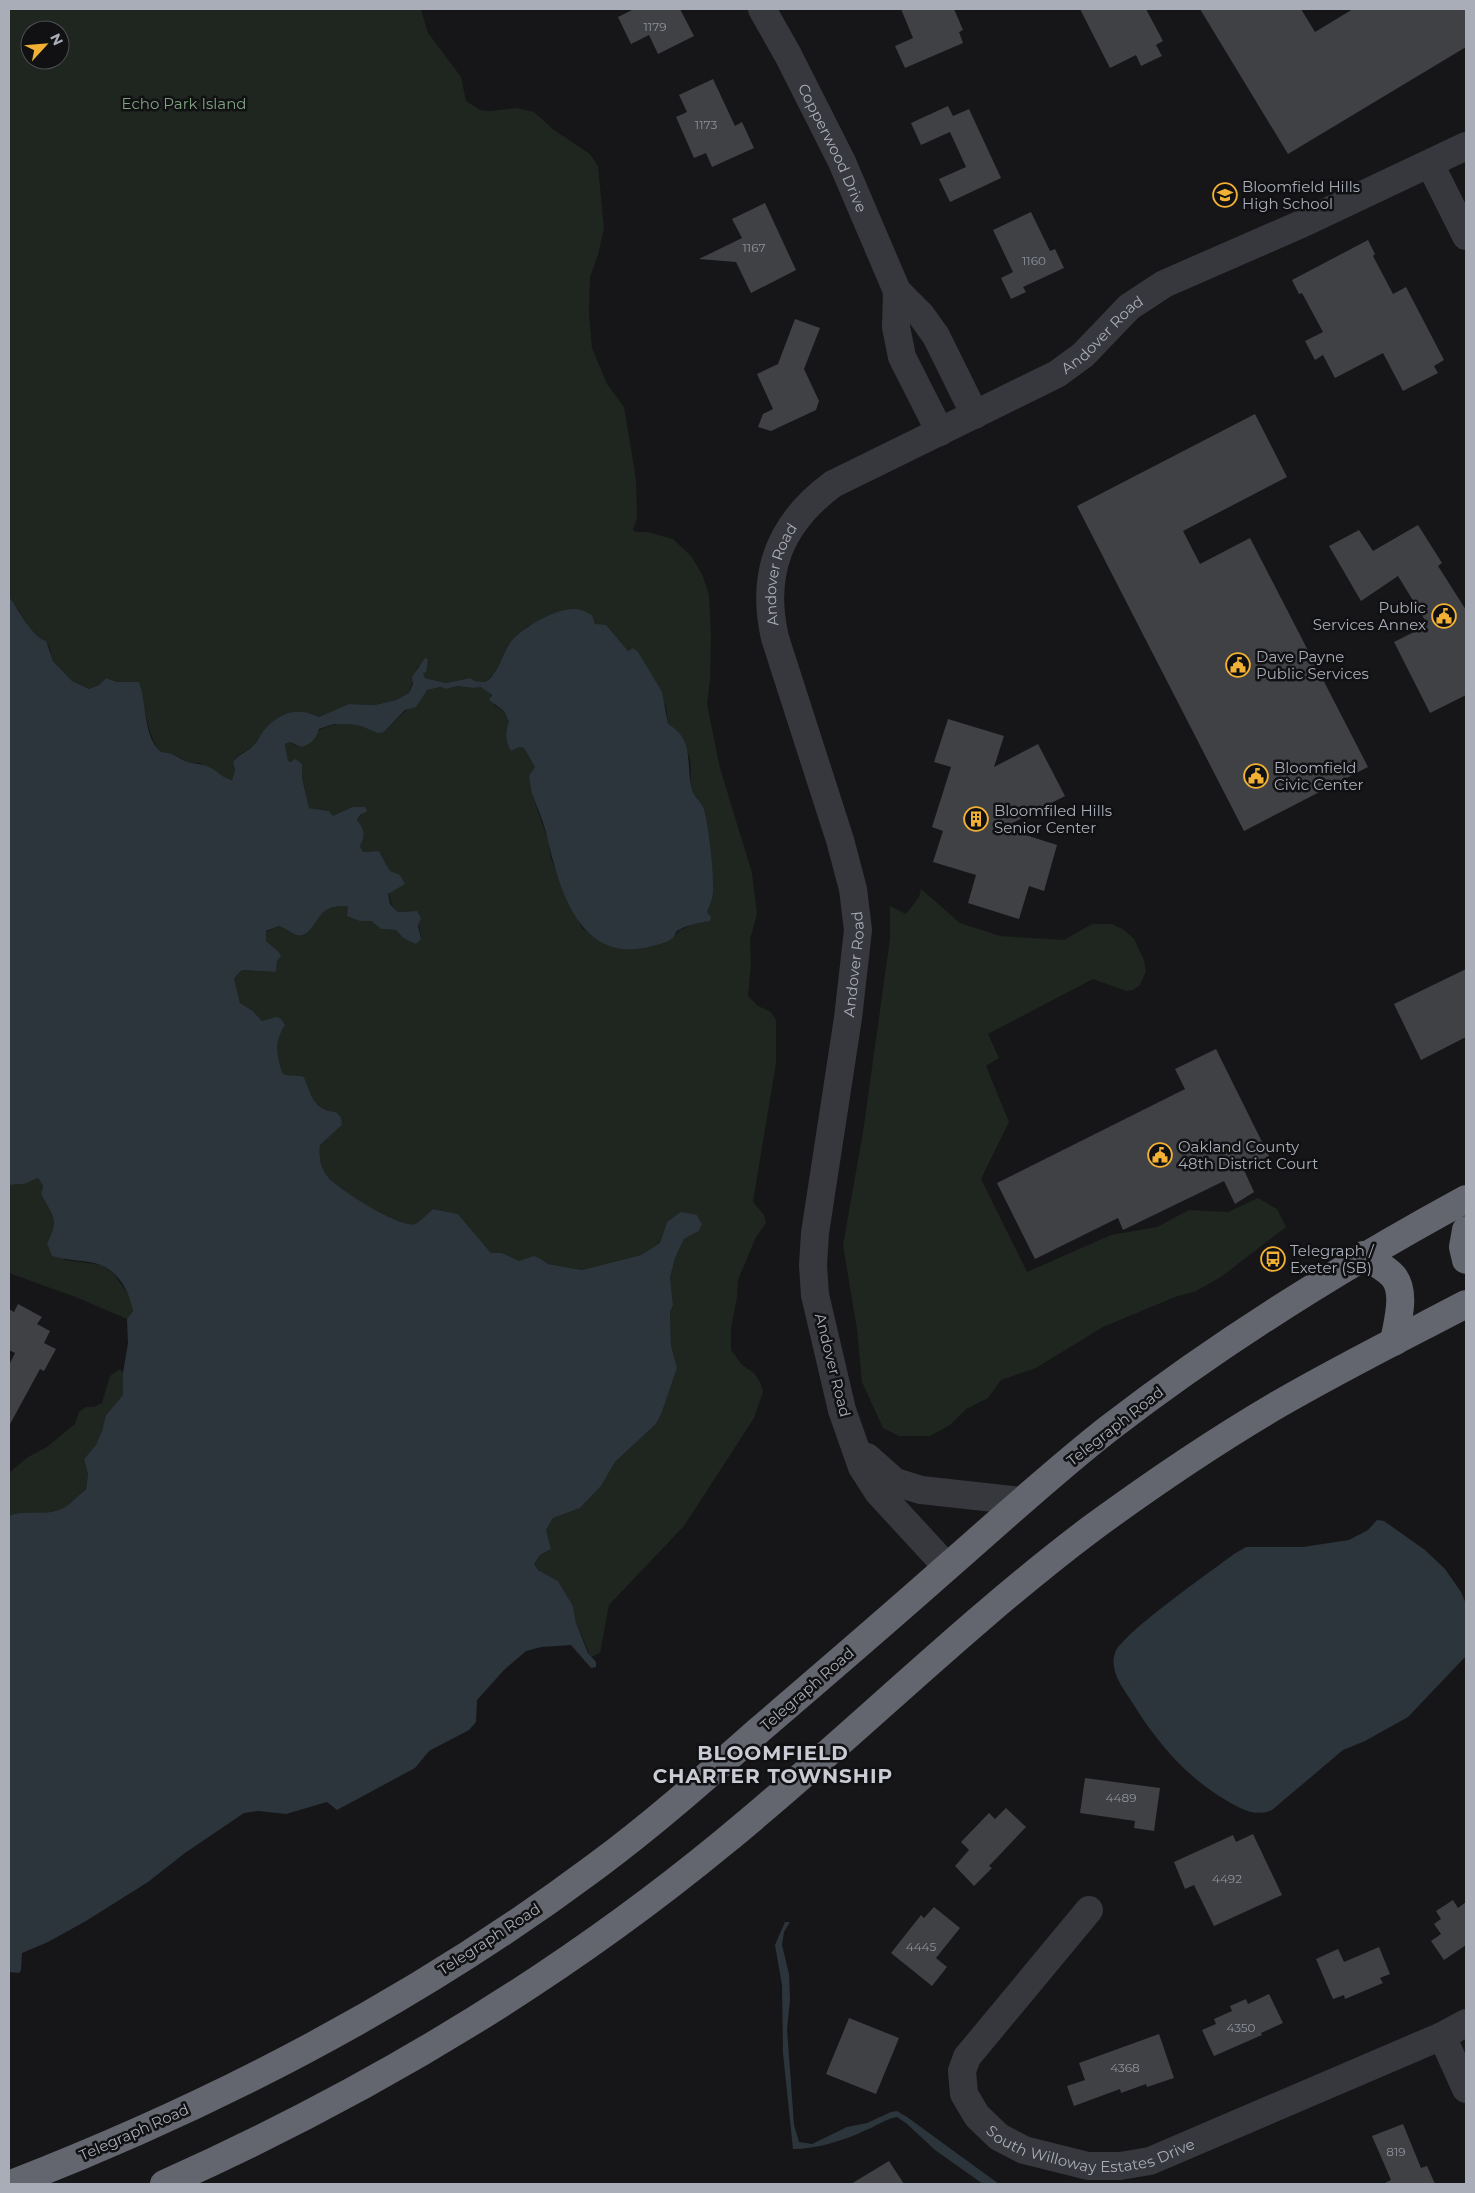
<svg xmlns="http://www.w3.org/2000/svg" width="1475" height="2193" font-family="Montserrat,sans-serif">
	<rect width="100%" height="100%" fill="#161618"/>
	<g fill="#1e261f" fill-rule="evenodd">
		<path d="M 9,9 L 421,9 L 428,33 L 461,77 L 466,101 L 480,110 L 490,111 L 517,108 L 534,112 L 554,130 L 590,154 L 598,166 L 604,228 L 598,255 L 590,277 L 589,314 L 592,348 L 607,384 L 624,407 L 636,479 L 637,518 L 633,530 L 636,532 L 647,532 L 673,539 L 691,556 L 702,574 L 709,595 L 711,638 L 710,681 L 707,704 L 720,768 L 752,873 L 757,914 L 750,939 L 751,963 L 748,996 L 758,1006 L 771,1012 L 776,1020 L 776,1063 L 753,1202 L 764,1215 L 766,1223 L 756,1237 L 738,1280 L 737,1297 L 731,1328 L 731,1350 L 742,1365 L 754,1373 L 760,1382 L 763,1392 L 754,1418 L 684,1526 L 609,1605 L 600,1653 L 591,1657 L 576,1623 L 573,1606 L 558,1581 L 538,1570 L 534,1564 L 540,1555 L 551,1549 L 546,1530 L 553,1518 L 580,1508 L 601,1486 L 615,1462 L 656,1424 L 662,1412 L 677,1368 L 671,1345 L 670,1312 L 673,1305 L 670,1279 L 675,1258 L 684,1239 L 699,1231 L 702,1224 L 697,1215 L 667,1222 L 660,1243 L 641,1255 L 582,1270 L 548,1264 L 541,1259 L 519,1261 L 502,1253 L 491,1253 L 458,1214 L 433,1209 C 428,1213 421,1221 415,1224 C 401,1229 338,1189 328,1177 C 320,1166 319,1158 320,1145 L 342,1125 L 336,1112 C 313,1110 312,1096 304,1077 C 296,1074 291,1077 283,1074 C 277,1058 275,1048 280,1031 L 262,1021 L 253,1011 L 240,1003 L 234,978 L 242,970 L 276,972 L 278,951 L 266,941 L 266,932 L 279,926 C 285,928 291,933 296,935 C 309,938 316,920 322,913 C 328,906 339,906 348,906 L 360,921 L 371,921 L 381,929 L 396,930 L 403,938 L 416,943 L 421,939 L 417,911 L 398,912 C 381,895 395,887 389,870 C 387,863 382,857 379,851 L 363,852 L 360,846 L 357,820 L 363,812 L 352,807 L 333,817 L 329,811 L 309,808 L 302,778 L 302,764 L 288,761 L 285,744 L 290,742 L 295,745 C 315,732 336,717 361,726 C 370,728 374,732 384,732 L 427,690 L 441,687 L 446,689 L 457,686 L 473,688 L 481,686 L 489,691 L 495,706 L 504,711 L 509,722 L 511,751 L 519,747 L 524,748 L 535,767 L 532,794 L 548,840 L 551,858 L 565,895 L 582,928 L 599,941 L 634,949 L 673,938 C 684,921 700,931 710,904 C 716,887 710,827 704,809 C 702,802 694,797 692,790 C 689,780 692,769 690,759 C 688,750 676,728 668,724 L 666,706 L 633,648 L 628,651 L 613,635 L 610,630 L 595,624 L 592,620 L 556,613 L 528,626 L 508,645 L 494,674 L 485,682 L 475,681 L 470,678 L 446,683 L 425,678 L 420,665 L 417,668 L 409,693 L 396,700 L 375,705 L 349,704 L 319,717 L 311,713 L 266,728 L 254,746 L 236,757 L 233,762 L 235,770 L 232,780 C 220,777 211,768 199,763 C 195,762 191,764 187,762 C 178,756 172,753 161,752 C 148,741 144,701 139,682 L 117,682 L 106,678 L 99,685 L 89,689 L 72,681 L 53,661 L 49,647 L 31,630 L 9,596 ZM 30,30 L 60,30 L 60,60 L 30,60 Z"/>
		<path d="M 921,889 L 960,923 L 1000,936 L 1064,940 L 1092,924 L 1112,924 L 1124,930 L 1134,939 L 1144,960 L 1146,971 L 1140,985 L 1133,990 L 1126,991 L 1093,979 L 988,1034 L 999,1058 L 986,1066 L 1009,1122 L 981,1179 L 1027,1272 L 1111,1235 L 1157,1227 L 1189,1210 L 1228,1212 L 1258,1198 L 1277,1209 L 1286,1227 L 1221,1277 L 1196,1291 L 1175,1297 L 1103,1327 L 1036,1368 L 1001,1380 L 988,1398 L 966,1409 L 950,1425 L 930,1436 L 899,1436 L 883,1428 L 862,1382 L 857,1329 L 843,1245 L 863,1132 L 890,939 L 890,906 L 906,914 L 919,897 Z"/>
		<path d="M 38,1178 L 43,1186 L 41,1194 C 53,1217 60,1219 47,1243 L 65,1260 L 102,1265 L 113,1273 L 131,1298 L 133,1311 L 127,1319 L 78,1298 L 9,1273 L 9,1185 L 24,1184 Z"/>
		<path d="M 120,1369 L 123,1373 L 123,1395 L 106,1415 L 102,1431 L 96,1445 L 84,1459 L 88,1474 L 86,1488 C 78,1495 69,1506 61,1509 C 44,1517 25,1508 9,1516 L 9,1473 L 28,1457 L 47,1447 L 75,1424 L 79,1412 L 86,1407 L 94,1407 L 102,1403 L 110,1376 Z"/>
	</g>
	<g fill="#2c353c">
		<path d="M 9,596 C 17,608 33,638 46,641 L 53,661 L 72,681 L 89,689 L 99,685 L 106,678 L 117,682 L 139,682 C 147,703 143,737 161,752 C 177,753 181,761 191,763 C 198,764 204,764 211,768 C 218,772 223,778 232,780 L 235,770 L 233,762 C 238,754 248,752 254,745 C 259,740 261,733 266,728 C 281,712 299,707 319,717 L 349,704 L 375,705 L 396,700 L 409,693 L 413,684 L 412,677 L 425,658 L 428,659 L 426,672 L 423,673 L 425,678 L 446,683 L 470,678 L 475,681 L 485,682 C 497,676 501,657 508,646 C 518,629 561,604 581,610 C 585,611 589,614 592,615 L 595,624 L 606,625 L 628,651 L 633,648 L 638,652 L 662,692 L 668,724 C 696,741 685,765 692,790 C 694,797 702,802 704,809 C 709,826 714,873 713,890 C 713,898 710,905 707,912 L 711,917 L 710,921 C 701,922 686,925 677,931 C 675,933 675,935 673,938 C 667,943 652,946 644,948 C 579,960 560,890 548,841 C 545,825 538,809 532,794 L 529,776 L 535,767 L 524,748 L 519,747 L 511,751 C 505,741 505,732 509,722 L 504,711 L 489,700 L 492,695 L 481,687 L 473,688 L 457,686 L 446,689 L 441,687 L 427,690 L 416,707 L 405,710 L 384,732 L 378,733 L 361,726 L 350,724 L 334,724 L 319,729 C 316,739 312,743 302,747 L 290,742 L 285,744 L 288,761 L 291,762 L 295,759 L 302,764 L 302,778 L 309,808 L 329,811 L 333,816 L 352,807 L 365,807 L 367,811 L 360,815 L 357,820 C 364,829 366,835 360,846 L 363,852 L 379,851 L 390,871 L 400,875 L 405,884 L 388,894 L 390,904 L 398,912 L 417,911 L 421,918 L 418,926 L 421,939 L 416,944 L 403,938 L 396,930 L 381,929 L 371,921 L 360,921 L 347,916 L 348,906 C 339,906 332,906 325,911 C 317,915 311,939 296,935 C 291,933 285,928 279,926 L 266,931 L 266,941 L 278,951 L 281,956 L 277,961 L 276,972 L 242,970 L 234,978 L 240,1003 L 253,1011 L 262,1021 L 276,1017 L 281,1019 L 285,1025 C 274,1041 276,1056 283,1074 C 291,1077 296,1074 304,1077 C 312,1096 313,1110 336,1112 L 341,1118 L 342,1125 L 320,1145 C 319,1158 320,1167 328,1177 C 338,1189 401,1229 415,1224 C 421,1221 428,1213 433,1209 L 458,1214 L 491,1253 L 502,1253 L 519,1261 L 534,1256 L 541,1259 L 548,1264 L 582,1270 L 641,1255 L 660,1243 L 667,1222 L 681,1212 L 697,1215 L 702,1224 L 699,1231 L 684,1239 L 675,1258 L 670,1278 L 673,1305 L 670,1312 L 671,1345 L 677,1368 L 662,1412 L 656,1424 L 615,1462 L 601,1486 L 580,1508 L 553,1518 L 546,1530 L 551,1549 L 540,1555 L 534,1564 L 538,1570 L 558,1581 L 573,1606 L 576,1623 L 588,1653 L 596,1662 L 596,1667 L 591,1668 L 571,1645 L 541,1647 L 526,1651 L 504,1670 L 477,1700 L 476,1722 L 469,1730 L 429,1751 L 415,1768 L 337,1810 L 327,1802 L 286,1814 L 258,1811 L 244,1813 L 185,1853 L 148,1882 L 86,1921 L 48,1942 L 22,1953 L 21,1970 L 19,1973 L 9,1972 L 9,1516 C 25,1508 44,1517 61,1509 C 69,1506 78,1495 86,1489 L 88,1474 L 84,1459 L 96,1445 L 102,1431 L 106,1415 L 123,1395 L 123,1373 L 128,1343 L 127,1319 L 133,1311 C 130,1293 120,1274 103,1266 C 91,1260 67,1261 52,1256 L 47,1243 C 60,1219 53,1217 41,1194 L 43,1186 L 38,1178 L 24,1184 L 9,1185 Z"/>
		<path d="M 1377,1520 L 1384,1521 L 1425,1550 L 1445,1569 L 1461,1592 L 1466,1604 L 1465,1657 L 1408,1717 L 1365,1741 L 1343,1750 L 1272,1810 C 1256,1817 1243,1810 1229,1802 C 1187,1778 1157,1743 1132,1702 C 1123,1688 1109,1671 1115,1653 C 1121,1634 1213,1570 1234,1554 L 1246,1547 L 1303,1547 L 1349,1540 L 1368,1530 Z"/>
		<path d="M 785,1922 L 790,1922 L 784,1932 L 782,1945 L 789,1974 L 790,2000 L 787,2029 L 794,2125 L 799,2142 L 812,2144 L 847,2127 L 867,2123 L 891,2112 L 897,2111 L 907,2117 L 999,2184 L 983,2184 L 935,2150 L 906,2123 L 897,2117 C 885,2119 875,2127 864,2131 C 843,2141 816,2149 793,2149 L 783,2053 L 782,1985 L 775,1945 Z"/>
	</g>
	<g fill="#404145">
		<path d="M 634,9 L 680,9 L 694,36 L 658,54 L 649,35 L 631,44 L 618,17 Z"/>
		<path d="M 901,9 L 954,9 L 963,30 L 959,32 L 963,43 L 905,68 L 895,46 L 913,38 Z"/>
		<path d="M 1080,9 L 1146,9 L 1163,41 L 1156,45 L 1162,56 L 1141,66 L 1136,55 L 1110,68 Z"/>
		<path d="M 1200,9 L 1301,9 L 1315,32 L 1353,9 L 1466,9 L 1466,47 L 1288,154 Z"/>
		<path d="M 713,79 L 735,126 L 742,122 L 754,148 L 712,167 L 706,153 L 694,158 L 676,117 L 687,112 L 679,95 Z"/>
		<path d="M 948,106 L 953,116 L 969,109 L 1001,178 L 950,202 L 939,179 L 966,167 L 950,132 L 921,145 L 911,123 Z"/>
		<path d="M 765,203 L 796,270 L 751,293 L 736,262 L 699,259 L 742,238 L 732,219 Z"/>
		<path d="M 1031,212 L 1050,251 L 1055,249 L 1064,268 L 1023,287 L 1026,292 L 1011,299 L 1001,278 L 1013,272 L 993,230 Z"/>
		<path d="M 1368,240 L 1375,254 L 1373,256 L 1393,294 L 1406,287 L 1444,360 L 1434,366 L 1438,373 L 1403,391 L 1383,353 L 1335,378 L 1323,355 L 1315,360 L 1305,341 L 1323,332 L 1302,293 L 1299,294 L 1292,280 Z"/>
		<path d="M 795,319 L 820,328 L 804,369 L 819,401 L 816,410 L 771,431 L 758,427 L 763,414 L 773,409 L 757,374 L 778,364 Z"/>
		<path d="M 1255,414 L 1287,477 L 1183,531 L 1200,564 L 1250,538 L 1368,767 L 1244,831 L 1077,506 Z"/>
		<path d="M 1418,525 L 1442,563 L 1438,566 L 1466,610 L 1466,695 L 1430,713 L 1394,642 L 1428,625 L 1398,576 L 1361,601 L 1329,546 L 1359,530 L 1373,551 Z"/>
		<path d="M 948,719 L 1004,736 L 994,767 L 1038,744 L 1065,796 L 1003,828 L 1057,845 L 1044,891 L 1029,886 L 1019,919 L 968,903 L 976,875 L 933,862 L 943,831 L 932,827 L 951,767 L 934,762 Z"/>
		<path d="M 1466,969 L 1466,1037 L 1421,1060 L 1394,1004 Z"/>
		<path d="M 1216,1049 L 1269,1156 L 1244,1170 L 1254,1192 L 1235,1204 L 1224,1181 L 1123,1230 L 1118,1218 L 1035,1259 L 997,1183 L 1185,1089 L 1175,1069 Z"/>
		<path d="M 18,1304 L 42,1317 L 37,1324 L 50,1331 L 44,1343 L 56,1349 L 44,1371 L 40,1369 L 9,1426 L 9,1365 L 15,1353 L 9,1350 L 9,1309 L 14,1312 Z"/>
		<path d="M 1085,1778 L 1160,1788 L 1154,1831 L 1134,1828 L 1135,1821 L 1080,1813 Z"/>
		<path d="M 1006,1808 L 1026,1827 L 989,1866 L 992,1868 L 974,1886 L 955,1866 L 969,1850 L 961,1842 L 989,1813 L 995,1819 Z"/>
		<path d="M 1253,1834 L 1282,1895 L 1214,1926 L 1194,1885 L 1185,1889 L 1174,1862 L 1233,1835 L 1236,1842 Z"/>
		<path d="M 1453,1900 L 1458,1908 L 1466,1902 L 1466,1945 L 1444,1960 L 1431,1941 L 1441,1934 L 1434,1924 L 1441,1919 L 1436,1911 Z"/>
		<path d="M 934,1907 L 960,1928 L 936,1958 L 947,1967 L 932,1986 L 891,1953 L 921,1915 L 924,1918 Z"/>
		<path d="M 1379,1947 L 1390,1974 L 1380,1978 L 1383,1983 L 1345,1999 L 1344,1995 L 1333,1999 L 1316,1959 L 1338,1949 L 1344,1962 Z"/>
		<path d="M 1269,1994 L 1283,2023 L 1261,2033 L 1262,2035 L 1214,2056 L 1202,2030 L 1216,2024 L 1214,2019 L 1232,2011 L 1230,2006 L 1246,1999 L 1248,2004 Z"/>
		<path d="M 849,2018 L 899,2038 L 876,2094 L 826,2074 Z"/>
		<path d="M 1159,2034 L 1174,2078 L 1147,2087 L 1146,2084 L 1121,2093 L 1120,2089 L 1074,2106 L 1067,2086 L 1085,2080 L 1079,2063 Z"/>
		<path d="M 1403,2124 L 1421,2168 L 1427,2166 L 1435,2184 L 1383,2184 L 1391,2180 L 1372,2136 Z"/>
		<path d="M 889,2161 L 904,2184 L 851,2184 Z"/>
	</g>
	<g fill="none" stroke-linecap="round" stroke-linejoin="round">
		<g stroke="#37383d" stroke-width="28">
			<path id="s1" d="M 762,9 L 788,55 L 842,162 L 897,291 L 921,315 L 936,336 L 975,415"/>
			<path d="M 1430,164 L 1466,236"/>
			<path d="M 897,291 L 896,327 L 902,357 L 940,432"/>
			<path d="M 867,1457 L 895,1482 L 921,1490 L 1021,1501"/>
			<path id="s2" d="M 947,1567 L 878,1492 L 862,1467 L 842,1410 L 815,1295 L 813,1265 L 815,1233 L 848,1018 L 858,930 L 853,889 L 840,840 L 775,638 C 760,573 780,523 833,484 L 1057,374 L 1083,355 L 1129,307 L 1164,284 L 1299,225 L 1466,146"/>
			<path id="s3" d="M 1089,1910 L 967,2057 L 962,2071 L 964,2094 L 977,2116 L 999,2137 L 1024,2150 L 1088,2166 L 1120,2166 L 1150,2161 L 1442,2036 L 1466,2023"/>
			<path d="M 1442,2036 L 1466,2089"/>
		</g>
		<g stroke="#63666e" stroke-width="28">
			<path d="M 1466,1230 L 1463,1247 L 1466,1260"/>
			<path d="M 1364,1255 C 1373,1262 1386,1268 1393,1276 C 1407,1292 1397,1323 1394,1342"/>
			<path d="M 11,2184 C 217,2104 417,2000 595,1867 C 652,1825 705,1778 758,1731 C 821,1677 884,1623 946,1568 C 1000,1521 1052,1473 1108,1429 C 1221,1342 1341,1267 1466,1199"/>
			<path d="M 164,2184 C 365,2094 554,1982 724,1842 C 849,1740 963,1625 1092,1528 C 1152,1484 1214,1442 1277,1405 C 1339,1369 1403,1337 1466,1304"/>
		</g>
	</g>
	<defs>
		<g id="school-ring" transform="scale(1.25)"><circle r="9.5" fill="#111113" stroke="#f2b134" stroke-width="1.5"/><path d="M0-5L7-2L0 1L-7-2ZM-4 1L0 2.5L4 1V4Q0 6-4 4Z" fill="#f2b134"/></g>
		<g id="civic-ring" transform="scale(1.25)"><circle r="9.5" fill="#111113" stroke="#f2b134" stroke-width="1.5"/><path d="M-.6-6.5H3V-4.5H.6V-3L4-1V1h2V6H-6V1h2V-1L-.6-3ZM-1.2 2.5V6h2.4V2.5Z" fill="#f2b134"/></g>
		<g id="building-ring" transform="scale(1.25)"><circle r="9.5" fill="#111113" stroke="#f2b134" stroke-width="1.5"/><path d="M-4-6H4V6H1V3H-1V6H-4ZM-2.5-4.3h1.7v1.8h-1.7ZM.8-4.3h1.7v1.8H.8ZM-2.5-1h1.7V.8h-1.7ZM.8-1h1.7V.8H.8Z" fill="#f2b134"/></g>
		<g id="bus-ring" transform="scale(1.25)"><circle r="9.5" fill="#111113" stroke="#f2b134" stroke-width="1.5"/><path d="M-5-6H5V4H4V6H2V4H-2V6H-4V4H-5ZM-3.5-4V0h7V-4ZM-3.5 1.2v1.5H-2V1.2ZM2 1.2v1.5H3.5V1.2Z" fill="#f2b134"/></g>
	</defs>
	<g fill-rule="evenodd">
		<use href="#school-ring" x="1225" y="195"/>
		<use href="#civic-ring" x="1444" y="616"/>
		<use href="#civic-ring" x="1238" y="665"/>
		<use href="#civic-ring" x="1256" y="776"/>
		<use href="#building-ring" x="976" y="819"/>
		<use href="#civic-ring" x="1160" y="1155"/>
		<use href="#bus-ring" x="1273" y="1259"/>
	</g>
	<g text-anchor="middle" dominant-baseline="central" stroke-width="5" stroke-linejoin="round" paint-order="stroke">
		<g font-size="12" fill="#8e929b">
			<text x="655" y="26">1179</text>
			<text x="706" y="124">1173</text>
			<text x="754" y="247">1167</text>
			<text x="1034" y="260">1160</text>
			<text x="1121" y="1797">4489</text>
			<text x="1227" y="1878">4492</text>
			<text x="921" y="1946">4445</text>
			<text x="1241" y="2027">4350</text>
			<text x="1125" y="2067">4368</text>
			<text x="1396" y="2151">819</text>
		</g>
		<g font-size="15" fill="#7fa381" stroke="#111113">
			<text x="184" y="103">Echo Park Island</text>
		</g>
		<g font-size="15" fill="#a8adb8" stroke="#111113">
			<text stroke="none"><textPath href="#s1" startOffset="156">Copperwood Drive</textPath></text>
			<text stroke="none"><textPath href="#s2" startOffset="1468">Andover Road</textPath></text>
			<text stroke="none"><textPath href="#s2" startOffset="1048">Andover Road</textPath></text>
			<text stroke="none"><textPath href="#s2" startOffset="644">Andover Road</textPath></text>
			<text transform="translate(833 1365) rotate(76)">Andover Road</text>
			<text transform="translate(1115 1426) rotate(-38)">Telegraph Road</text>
			<text transform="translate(807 1689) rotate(-41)">Telegraph Road</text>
			<text transform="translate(489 1939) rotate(-33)">Telegraph Road</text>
			<text stroke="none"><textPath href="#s3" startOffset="380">South Willoway Estates Drive</textPath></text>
			<text transform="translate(134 2132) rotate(-24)">Telegraph Road</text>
		</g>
		<g font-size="15" fill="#a8adb8" stroke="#111113" text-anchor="start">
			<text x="1242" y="186">Bloomfield Hills<tspan x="1242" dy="17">High School</tspan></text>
			<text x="1426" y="607" text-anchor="end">Public<tspan x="1426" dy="17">Services Annex</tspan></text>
			<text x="1256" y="656">Dave Payne<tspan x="1256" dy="17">Public Services</tspan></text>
			<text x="1274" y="767">Bloomfield<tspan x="1274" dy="17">Civic Center</tspan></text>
			<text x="994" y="810">Bloomfiled Hills<tspan x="994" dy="17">Senior Center</tspan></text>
			<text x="1178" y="1146">Oakland County<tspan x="1178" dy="17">48th District Court</tspan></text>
			<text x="1290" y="1250">Telegraph /<tspan x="1290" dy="17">Exeter (SB)</tspan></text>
		</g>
		<g font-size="20" font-weight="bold" letter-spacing="1" fill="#c9ccd4" stroke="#111113">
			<text x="773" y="1753">BLOOMFIELD<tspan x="773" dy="23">CHARTER TOWNSHIP</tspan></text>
		</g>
	</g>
	<rect width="1475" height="2193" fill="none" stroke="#a8adb8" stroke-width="20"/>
	<g transform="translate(45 45) rotate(64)"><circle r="24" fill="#111113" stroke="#4d4f55"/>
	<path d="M0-4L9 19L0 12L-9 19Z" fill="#f2b134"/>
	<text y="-8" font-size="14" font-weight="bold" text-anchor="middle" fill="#a8adb8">N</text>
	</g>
</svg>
